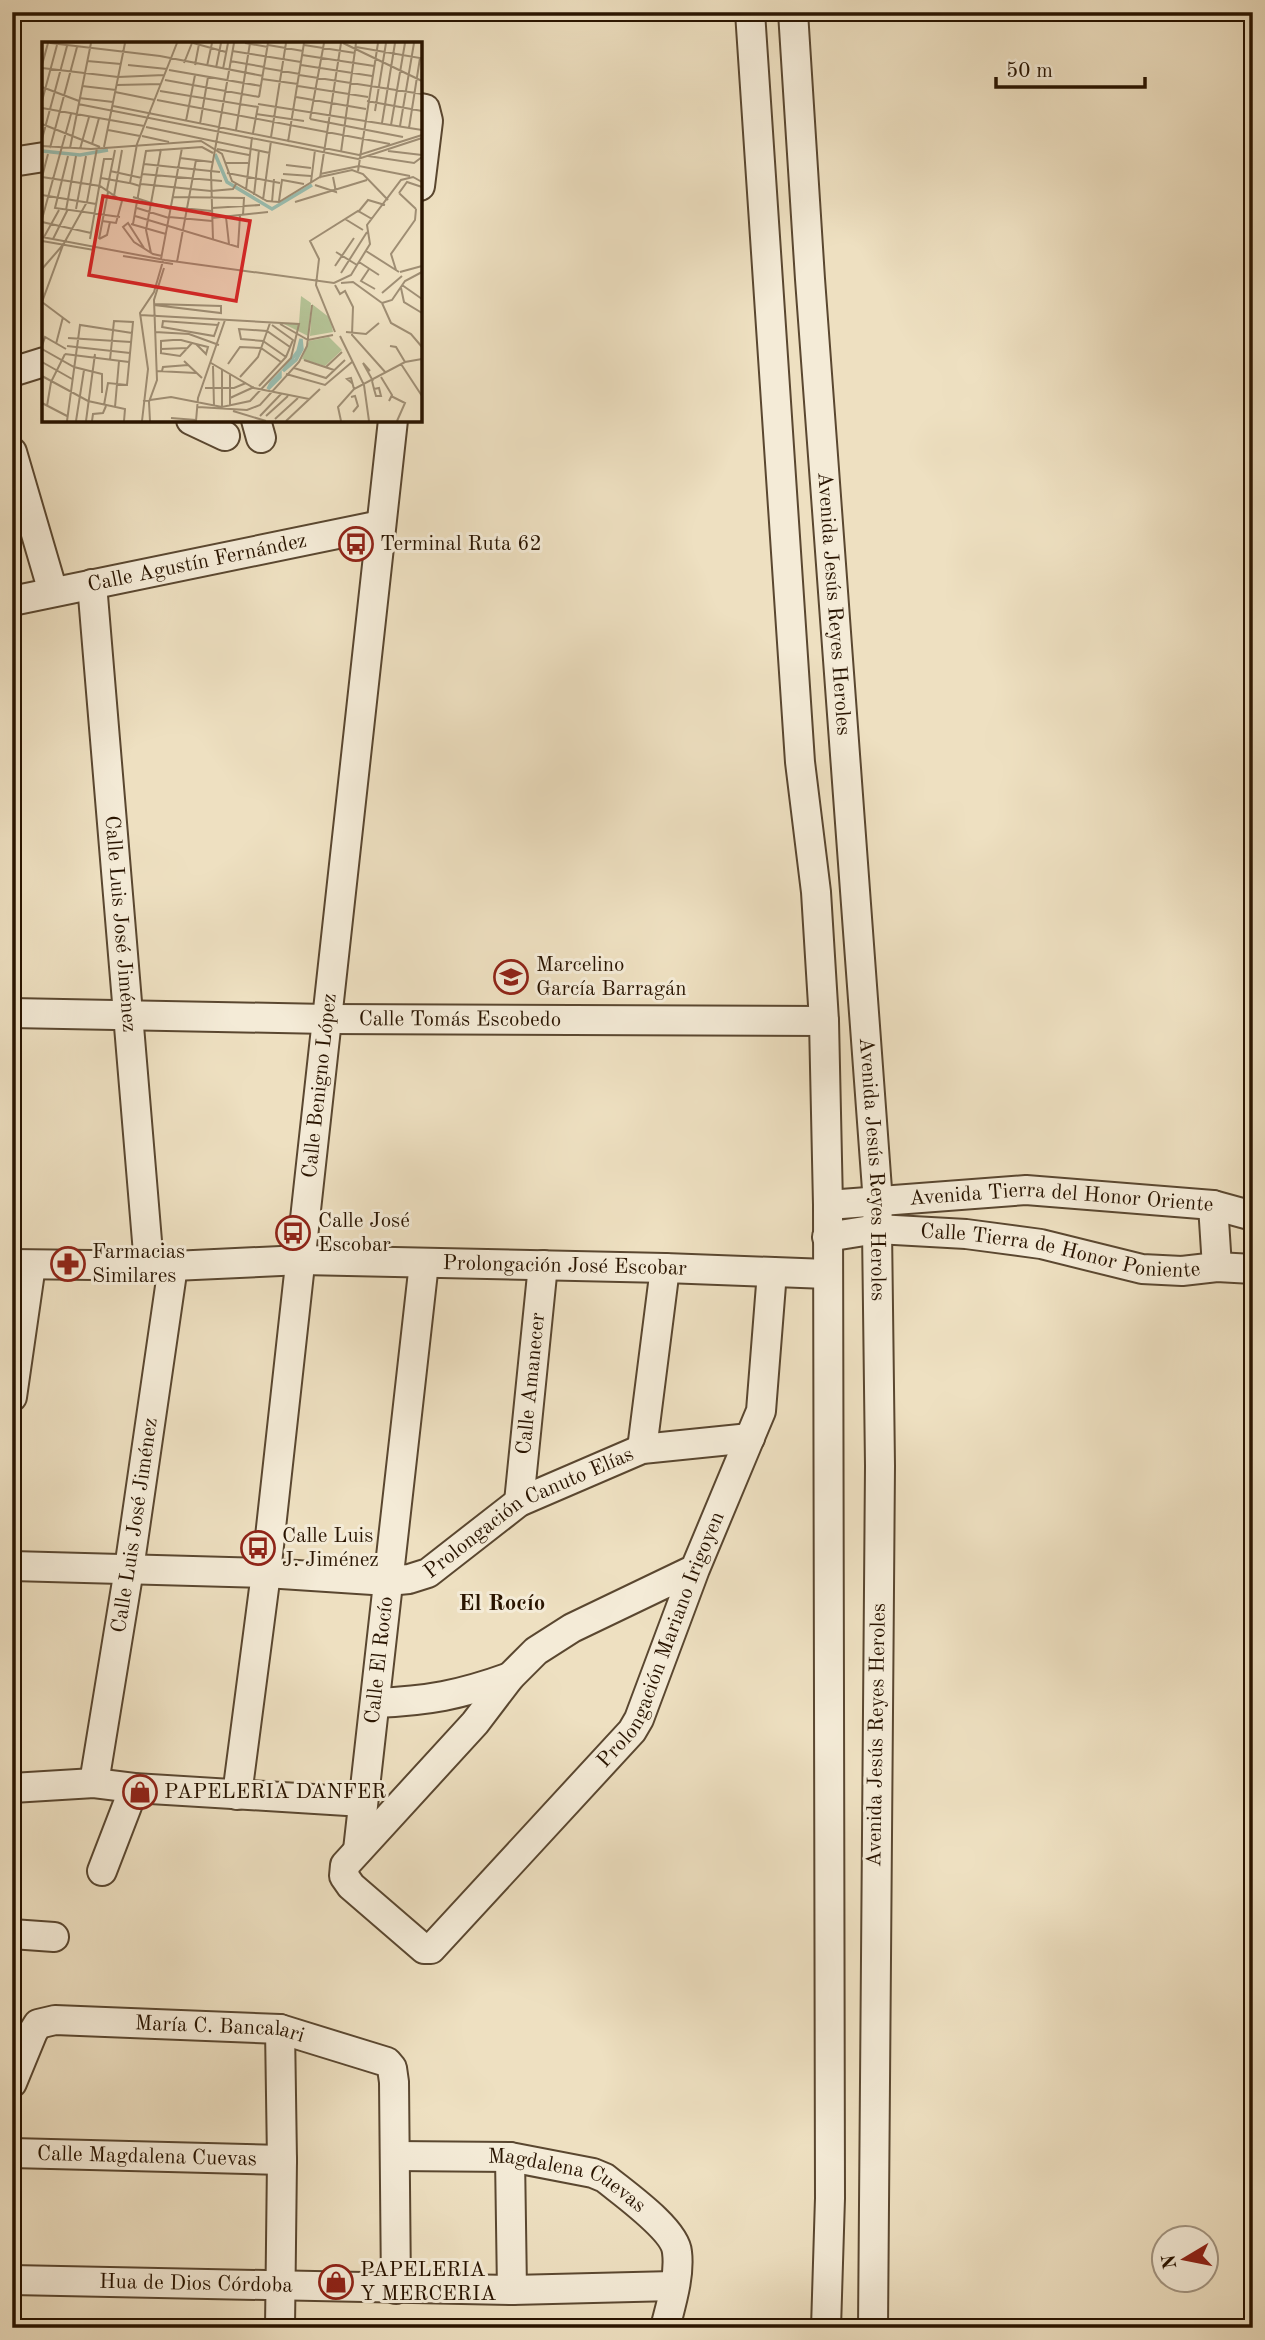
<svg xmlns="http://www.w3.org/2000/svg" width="1265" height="2340" font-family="'Old Standard TT',serif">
	<rect width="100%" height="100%" fill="#eee0c1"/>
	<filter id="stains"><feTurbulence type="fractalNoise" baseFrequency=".00286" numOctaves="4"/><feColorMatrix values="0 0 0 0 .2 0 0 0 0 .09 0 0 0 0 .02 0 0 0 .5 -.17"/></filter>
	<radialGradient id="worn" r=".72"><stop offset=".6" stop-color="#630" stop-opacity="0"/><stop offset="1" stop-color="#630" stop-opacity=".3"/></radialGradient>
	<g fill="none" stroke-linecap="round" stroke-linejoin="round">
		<g stroke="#5a4730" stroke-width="32">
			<g id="minor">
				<path d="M 750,12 L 800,762 L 816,892 L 824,1021 L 828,1205 L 830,2198 L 826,2328"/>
				<path id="s1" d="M 793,12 L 810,279 L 878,1203 L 877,1229 L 880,1466 L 873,2328"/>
				<path d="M 420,108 L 425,109 L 428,121 L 420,186"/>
				<path d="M 12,162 L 44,157"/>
				<path d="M 12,372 L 44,362"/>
				<path d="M 191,420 L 225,436"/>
				<path d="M 256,420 L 261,438"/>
				<path d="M 12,452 L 53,592"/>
				<path id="s2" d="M 92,584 L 149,1265"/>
				<path id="s3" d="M 12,601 L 381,525"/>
				<path id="s4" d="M 12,1013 L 327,1019 L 824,1021"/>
				<path id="s5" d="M 828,1205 L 1026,1190 L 1213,1205 L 1253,1216"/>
				<path d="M 1213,1205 L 1217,1267"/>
				<path id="s6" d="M 827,1237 L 877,1229 L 966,1234 L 1041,1244 L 1142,1269 L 1182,1271 L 1217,1267 L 1253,1269"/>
				<path id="s7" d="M 12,1264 L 173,1266 L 302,1260 L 665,1268 L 827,1274"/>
				<path d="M 12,1397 L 31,1265"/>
				<path d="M 642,1449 L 665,1268"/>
				<path id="s8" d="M 519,1502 L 543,1265"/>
				<path id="s9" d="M 12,1566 L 266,1573 L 388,1581 L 409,1579 L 428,1573 L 519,1502 L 642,1449 L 750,1438"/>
				<path id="s10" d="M 695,1569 L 572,1628 L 536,1651 L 510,1677 L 475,1723 L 345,1865 L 344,1876 L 351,1886 L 424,1949 L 431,1949 L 632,1731 L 639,1719 L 695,1569 L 761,1411 L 772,1272"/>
				<path d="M 375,1703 C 428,1701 460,1695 510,1677"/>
				<path id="s11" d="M 94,1783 L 129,1569 L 173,1266"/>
				<path d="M 12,1788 L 94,1783 L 134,1788 L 363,1802"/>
				<path id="s12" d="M 237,1795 L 266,1573 L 393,420"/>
				<path id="s13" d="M 358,1850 L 424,1263"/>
				<path d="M 102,1871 L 134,1788"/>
				<path d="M 12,1934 L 54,1937"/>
				<path id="s14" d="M 12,2083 L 33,2032 L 38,2024 L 55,2020 L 280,2029 L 387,2062 L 392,2068 L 394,2082 L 396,2289"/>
				<path id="s15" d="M 12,2153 L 282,2160"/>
				<path id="s16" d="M 395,2156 L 510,2157 L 593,2173 L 605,2178 C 623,2193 675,2229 677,2252 C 680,2276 671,2304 665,2328"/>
				<path d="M 510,2157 L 512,2290"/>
				<path id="s17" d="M 12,2280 L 512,2290 L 674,2286"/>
				<path d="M 280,2328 L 282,2160 L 280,2029"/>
			</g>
		</g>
		<use href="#minor" stroke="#f4ebd7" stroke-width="28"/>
	</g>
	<defs>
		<g id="bus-ring" transform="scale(1.75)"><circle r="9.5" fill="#f4ebd7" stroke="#8f2418" stroke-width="1.5"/><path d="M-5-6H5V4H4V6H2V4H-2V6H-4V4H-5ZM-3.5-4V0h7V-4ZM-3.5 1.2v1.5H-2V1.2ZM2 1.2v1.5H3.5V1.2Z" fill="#8f2418"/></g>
		<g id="school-ring" transform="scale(1.75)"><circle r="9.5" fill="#f4ebd7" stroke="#8f2418" stroke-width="1.5"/><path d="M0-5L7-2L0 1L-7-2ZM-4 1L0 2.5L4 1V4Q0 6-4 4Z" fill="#8f2418"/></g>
		<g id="pharmacy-ring" transform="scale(1.75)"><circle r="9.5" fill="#f4ebd7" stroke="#8f2418" stroke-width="1.5"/><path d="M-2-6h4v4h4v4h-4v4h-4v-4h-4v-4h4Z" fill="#8f2418"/></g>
		<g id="shop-ring" transform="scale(1.75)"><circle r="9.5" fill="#f4ebd7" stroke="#8f2418" stroke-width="1.5"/><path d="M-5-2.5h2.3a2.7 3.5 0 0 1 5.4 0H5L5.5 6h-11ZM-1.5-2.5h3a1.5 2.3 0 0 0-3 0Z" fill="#8f2418"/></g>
	</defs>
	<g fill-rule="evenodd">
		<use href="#bus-ring" x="356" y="544"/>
		<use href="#school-ring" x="511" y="977"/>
		<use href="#bus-ring" x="293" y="1233"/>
		<use href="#pharmacy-ring" x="68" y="1264"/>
		<use href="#bus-ring" x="258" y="1548"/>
		<use href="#shop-ring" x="140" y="1792"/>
		<use href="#shop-ring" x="336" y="2282"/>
	</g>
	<g text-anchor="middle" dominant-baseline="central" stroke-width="6" stroke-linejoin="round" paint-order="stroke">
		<g font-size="21" fill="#291400" stroke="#f4ebd7" text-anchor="start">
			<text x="380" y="544">Terminal Ruta 62</text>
			<text x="536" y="965">Marcelino<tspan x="536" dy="24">García Barragán</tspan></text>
			<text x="318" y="1221">Calle José<tspan x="318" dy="24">Escobar</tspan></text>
			<text x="92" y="1252">Farmacias<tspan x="92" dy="24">Similares</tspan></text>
			<text x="282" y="1536">Calle Luis<tspan x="282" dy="24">J. Jiménez</tspan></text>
			<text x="164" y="1792">PAPELERIA DANFER</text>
			<text x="360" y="2270">PAPELERIA<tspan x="360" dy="24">Y MERCERIA</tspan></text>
		</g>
		<g font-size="21" fill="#291400" stroke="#f4ebd7">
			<text stroke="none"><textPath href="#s3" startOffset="189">Calle Agustín Fernández</textPath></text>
			<text stroke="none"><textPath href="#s1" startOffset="593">Avenida Jesús Reyes Heroles</textPath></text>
			<text stroke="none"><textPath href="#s2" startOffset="341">Calle Luis José Jiménez</textPath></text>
			<text stroke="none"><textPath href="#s4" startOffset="448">Calle Tomás Escobedo</textPath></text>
			<text stroke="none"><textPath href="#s12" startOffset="714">Calle Benigno López</textPath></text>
			<text stroke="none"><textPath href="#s1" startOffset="1160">Avenida Jesús Reyes Heroles</textPath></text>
			<text stroke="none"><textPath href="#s5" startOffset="234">Avenida Tierra del Honor Oriente</textPath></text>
			<text stroke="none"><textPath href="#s6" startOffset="236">Calle Tierra de Honor Poniente</textPath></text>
			<text stroke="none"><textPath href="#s7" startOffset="553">Prolongación José Escobar</textPath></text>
			<text stroke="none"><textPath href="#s8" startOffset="119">Calle Amanecer</textPath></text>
			<text stroke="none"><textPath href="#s9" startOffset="536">Prolongación Canuto Elías</textPath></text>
			<text stroke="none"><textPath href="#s11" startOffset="261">Calle Luis José Jiménez</textPath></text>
			<text stroke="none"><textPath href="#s10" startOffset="984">Prolongación Mariano Irigoyen</textPath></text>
			<text stroke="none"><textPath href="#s13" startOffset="191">Calle El Rocío</textPath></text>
			<text transform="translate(877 1735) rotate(-89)">Avenida Jesús Reyes Heroles</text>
			<text stroke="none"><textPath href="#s14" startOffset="247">María C. Bancalari</textPath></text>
			<text stroke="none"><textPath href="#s15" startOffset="135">Calle Magdalena Cuevas</textPath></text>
			<text stroke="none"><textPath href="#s16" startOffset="177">Magdalena Cuevas</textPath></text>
			<text stroke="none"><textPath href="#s17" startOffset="184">Hua de Dios Córdoba</textPath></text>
		</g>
		<g font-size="23" font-weight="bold" fill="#291400" stroke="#f4ebd7">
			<text x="502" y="1603">El Rocío</text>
		</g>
	</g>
	<g transform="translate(42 42)">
		<rect width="380" height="380" fill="#eee0c1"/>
		<path d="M 259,254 L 269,261 L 266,294 L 242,282 L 257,281 ZM 270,262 L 288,276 L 291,290 L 268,294 ZM 287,295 L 300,308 L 283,324 L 260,317 L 267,299 Z" fill="#b5c396"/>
		<path fill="none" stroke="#9abdaf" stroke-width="3.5" d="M 0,109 L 38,113 L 66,108M 173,112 L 185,140 L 230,167 L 270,143M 259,297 L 260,307 L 254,318 L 241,329 L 256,309 ZM 238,332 L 238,335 L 226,347 L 229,341 Z"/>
		<path fill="none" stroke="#9f8e74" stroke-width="2" d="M 8,1 L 118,14 L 221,34M 151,1 L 184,10M 203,1 L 226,5M 301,1 L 380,39M 226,3 L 261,9M 262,3 L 313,11M 314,5 L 378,16 L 367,86M 190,9 L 259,20M 260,13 L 332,24M 45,19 L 79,22M 188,19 L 222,25M 142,21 L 150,1M 0,23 L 6,1M 86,23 L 125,27M 153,23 L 157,2M 259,23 L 330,34M 165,24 L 170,1M 0,26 L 76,35 L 122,33M 174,26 L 179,1M 222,26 L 258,32M 181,27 L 186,1M 127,28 L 219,44M 257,33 L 380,52M 220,37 L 256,42M 123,38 L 217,55M 75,43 L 119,42M 40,44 L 74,48M 256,44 L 326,55M 0,45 L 37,59M 118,49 L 216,65M 73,50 L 113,58M 217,55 L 226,1M 254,55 L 324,67M 37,56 L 71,60M 115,58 L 348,102M 0,59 L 15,3M 325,59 L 380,69M 36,62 L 316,117 L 380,96M 216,62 L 380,88M 71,64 L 317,113 L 380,93M 0,66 L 102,84M 333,69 L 344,1M 214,72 L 262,79M 268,77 L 361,95M 268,77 L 282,1M 144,79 L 153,33M 340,81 L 353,1M 0,82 L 58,105M 158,82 L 166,35M 349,83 L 363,1M 358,84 L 372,1M 104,85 L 228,111M 66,88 L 98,94M 194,88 L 208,1M 211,91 L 216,64M 100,94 L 127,100M 229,95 L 244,1M 0,97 L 25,4M 246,100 L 262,1M 50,102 L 57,76M 0,104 L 49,107 L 159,99 L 180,112 L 190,139 L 225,159 L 237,160 L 278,135 L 310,128 L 321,132 L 346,158M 62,105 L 83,1M 8,106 L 35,5M 28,106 L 49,1M 38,107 L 47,75M 175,107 L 207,113M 346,109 L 380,113M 299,110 L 314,1M 26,114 L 13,166 L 78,175M 326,114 L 372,121 L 380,115M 138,116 L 170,120M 184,121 L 206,121M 102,122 L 178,130M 244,123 L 269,126M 68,129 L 100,136M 316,129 L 336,1M 185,131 L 238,141M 100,132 L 180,139M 241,132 L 269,134M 278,132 L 317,124 L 368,134M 0,135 L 58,144 L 80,159 L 74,181 L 60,179M 0,135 L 6,112M 59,136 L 87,141M 278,136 L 299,1M 269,140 L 273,108M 99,142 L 169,149 L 191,147 L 194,142M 273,143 L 294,150 L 291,135M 98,144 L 88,141 L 95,102 L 135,1M 65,148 L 73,108M 204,148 L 210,95M 357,151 L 365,140 L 380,145M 357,151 L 374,167M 0,153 L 54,162M 212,153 L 217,108M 72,154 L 80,108M 91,155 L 128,167M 131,155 L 202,156 L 201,173M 221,158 L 229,99M 237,159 L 240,138 L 262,142M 230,160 L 232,137M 253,160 L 325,138M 129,165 L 170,169M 95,166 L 127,176M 170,166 L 218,163M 34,167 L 44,114M 24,168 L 34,114M 317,169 L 326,158 L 343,163M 93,174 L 196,205 L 198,174M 127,175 L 170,179M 184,175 L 187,202M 170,176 L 226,170M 0,177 L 29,72M 303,177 L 321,188M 0,180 L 49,191M 89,182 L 124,192M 91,182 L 104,109 L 160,105 L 171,111M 0,195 L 123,218 L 292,241 L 309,233 L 315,223 L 328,202 L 325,183 L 359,138 L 371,135 L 380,140M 2,195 L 17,168M 11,197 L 26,167M 48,197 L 62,117 L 70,117M 57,197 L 66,150M 57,197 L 65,193 L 68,180M 171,198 L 169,130 L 192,1M 0,199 L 52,208M 102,206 L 86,181 L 81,185 L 92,200 L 111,212 L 120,214M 324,209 L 357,230M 294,210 L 315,223M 109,211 L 104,188 L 119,107M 81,214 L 131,222M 119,217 L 140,106M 135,220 L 154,118M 317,220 L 337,233M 293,224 L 312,196M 0,227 L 20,204M 327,227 L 319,239 L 333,247M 354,228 L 349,212 L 373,178 L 374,167M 358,230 L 380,224M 299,231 L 325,190M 299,241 L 311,240 L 340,261M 293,243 L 298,252 L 303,249 L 311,265 L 310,293 L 344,331M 360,243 L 380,257M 359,246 L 362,260 L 380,271M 340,251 L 360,234M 0,260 L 21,203 L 45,160 L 55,106M 0,260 L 28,281M 340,261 L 349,281 L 369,292 L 380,305M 340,261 L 350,258 L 363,239 L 380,230M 112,262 L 179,264 L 179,271 L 112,263M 98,273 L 257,282 L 249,316 L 208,359 L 180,365 L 129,355 L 101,359M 238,282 L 266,298 L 291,293M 120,285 L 172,294 L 177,280M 120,286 L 121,279 L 176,283M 113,290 L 147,292 L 177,303M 293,290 L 274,243 L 277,217 L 268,199 L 316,169 L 330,177M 304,290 L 324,292 L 337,281M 298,294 L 322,343 L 327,379M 26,296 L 89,300M 14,302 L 21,275M 0,304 L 3,295 L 24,307M 25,304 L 88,311M 348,304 L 354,305 L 363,320M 0,307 L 32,325 L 60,332 L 60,351M 119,307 L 146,306M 118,311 L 138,314 L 150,301M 119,311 L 119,299 L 131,298 L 139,298 L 154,302 L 166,305 L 164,312 L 154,302M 23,312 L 87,320M 244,315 L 221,299 L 199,297 L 197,287 L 225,289 L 248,305M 262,318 L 292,328M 142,319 L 160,336M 0,320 L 30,337M 169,321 L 212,346 L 267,357M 186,322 L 198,305 L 219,306 L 239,320M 359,322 L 380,354M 171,324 L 172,364M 284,325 L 300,310M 252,326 L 284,336 L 303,318M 115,329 L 154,331M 120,329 L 121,325 L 146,323M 328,329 L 321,321 L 331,339M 244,332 L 283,343 L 310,320M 0,334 L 46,359 L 83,367 L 82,379M 198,335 L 216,315 L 228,281M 339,335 L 350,353 L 347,359M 330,339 L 332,347 L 334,354 L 339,354 L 337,346 L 332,347M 311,342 L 305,337 L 309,336 L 312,347M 217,344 L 244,315 L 251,298 L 230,283M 163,346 L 192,346 L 204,341M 349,354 L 363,361 L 355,379M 309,355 L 313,354 L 316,364 L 311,370M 188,356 L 212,345M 0,361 L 25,374M 62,363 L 66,341 L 85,343 L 91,280 L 72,279 L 68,318M 5,364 L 9,340 L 23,312M 188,364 L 188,332M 73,365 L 77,319M 156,365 L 205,368 L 218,363 L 257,320 L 265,304 L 270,263M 180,365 L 180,327M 191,369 L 224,379M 218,374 L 239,352M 224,374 L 246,354M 129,376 L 154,378M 233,377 L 256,356M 25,379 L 38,283 L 90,291M 34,379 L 42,328M 44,379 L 53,312M 50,379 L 51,372 L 61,371 L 64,364M 100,379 L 106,327 L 98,271 L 112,250 L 121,219M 108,379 L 107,360 L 115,338 L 112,258 L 122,226M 154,379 L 156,356 L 183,278M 244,379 L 278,347M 299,379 L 296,365 L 312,347 L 363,320 L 380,317"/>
		<path fill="#d62828" fill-opacity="0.15" stroke="#d62828" stroke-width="3.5" d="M 61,154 L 208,179 L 194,259 L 47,233 Z"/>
		<rect width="380" height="380" fill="none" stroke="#291400" stroke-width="3.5"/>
	</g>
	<rect width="1265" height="2340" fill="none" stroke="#eee0c1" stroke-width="42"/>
	<rect x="14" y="14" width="1237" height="2312" fill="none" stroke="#291400" stroke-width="3.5"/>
	<rect x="21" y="21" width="1223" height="2298" fill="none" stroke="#291400" stroke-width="2"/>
	<g transform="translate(1185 2259) rotate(260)"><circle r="33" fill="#f4ebd7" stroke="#a39581" stroke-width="2"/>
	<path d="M0-5L12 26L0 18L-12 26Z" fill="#8f2418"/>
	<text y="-10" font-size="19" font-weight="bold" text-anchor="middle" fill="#291400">N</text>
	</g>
	<path d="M996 77v10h149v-10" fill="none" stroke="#291400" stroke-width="3.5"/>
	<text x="1006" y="77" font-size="21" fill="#291400" stroke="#f4ebd7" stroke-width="5" paint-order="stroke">50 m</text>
	<rect width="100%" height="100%" filter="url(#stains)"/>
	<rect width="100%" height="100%" fill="url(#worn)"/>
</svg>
